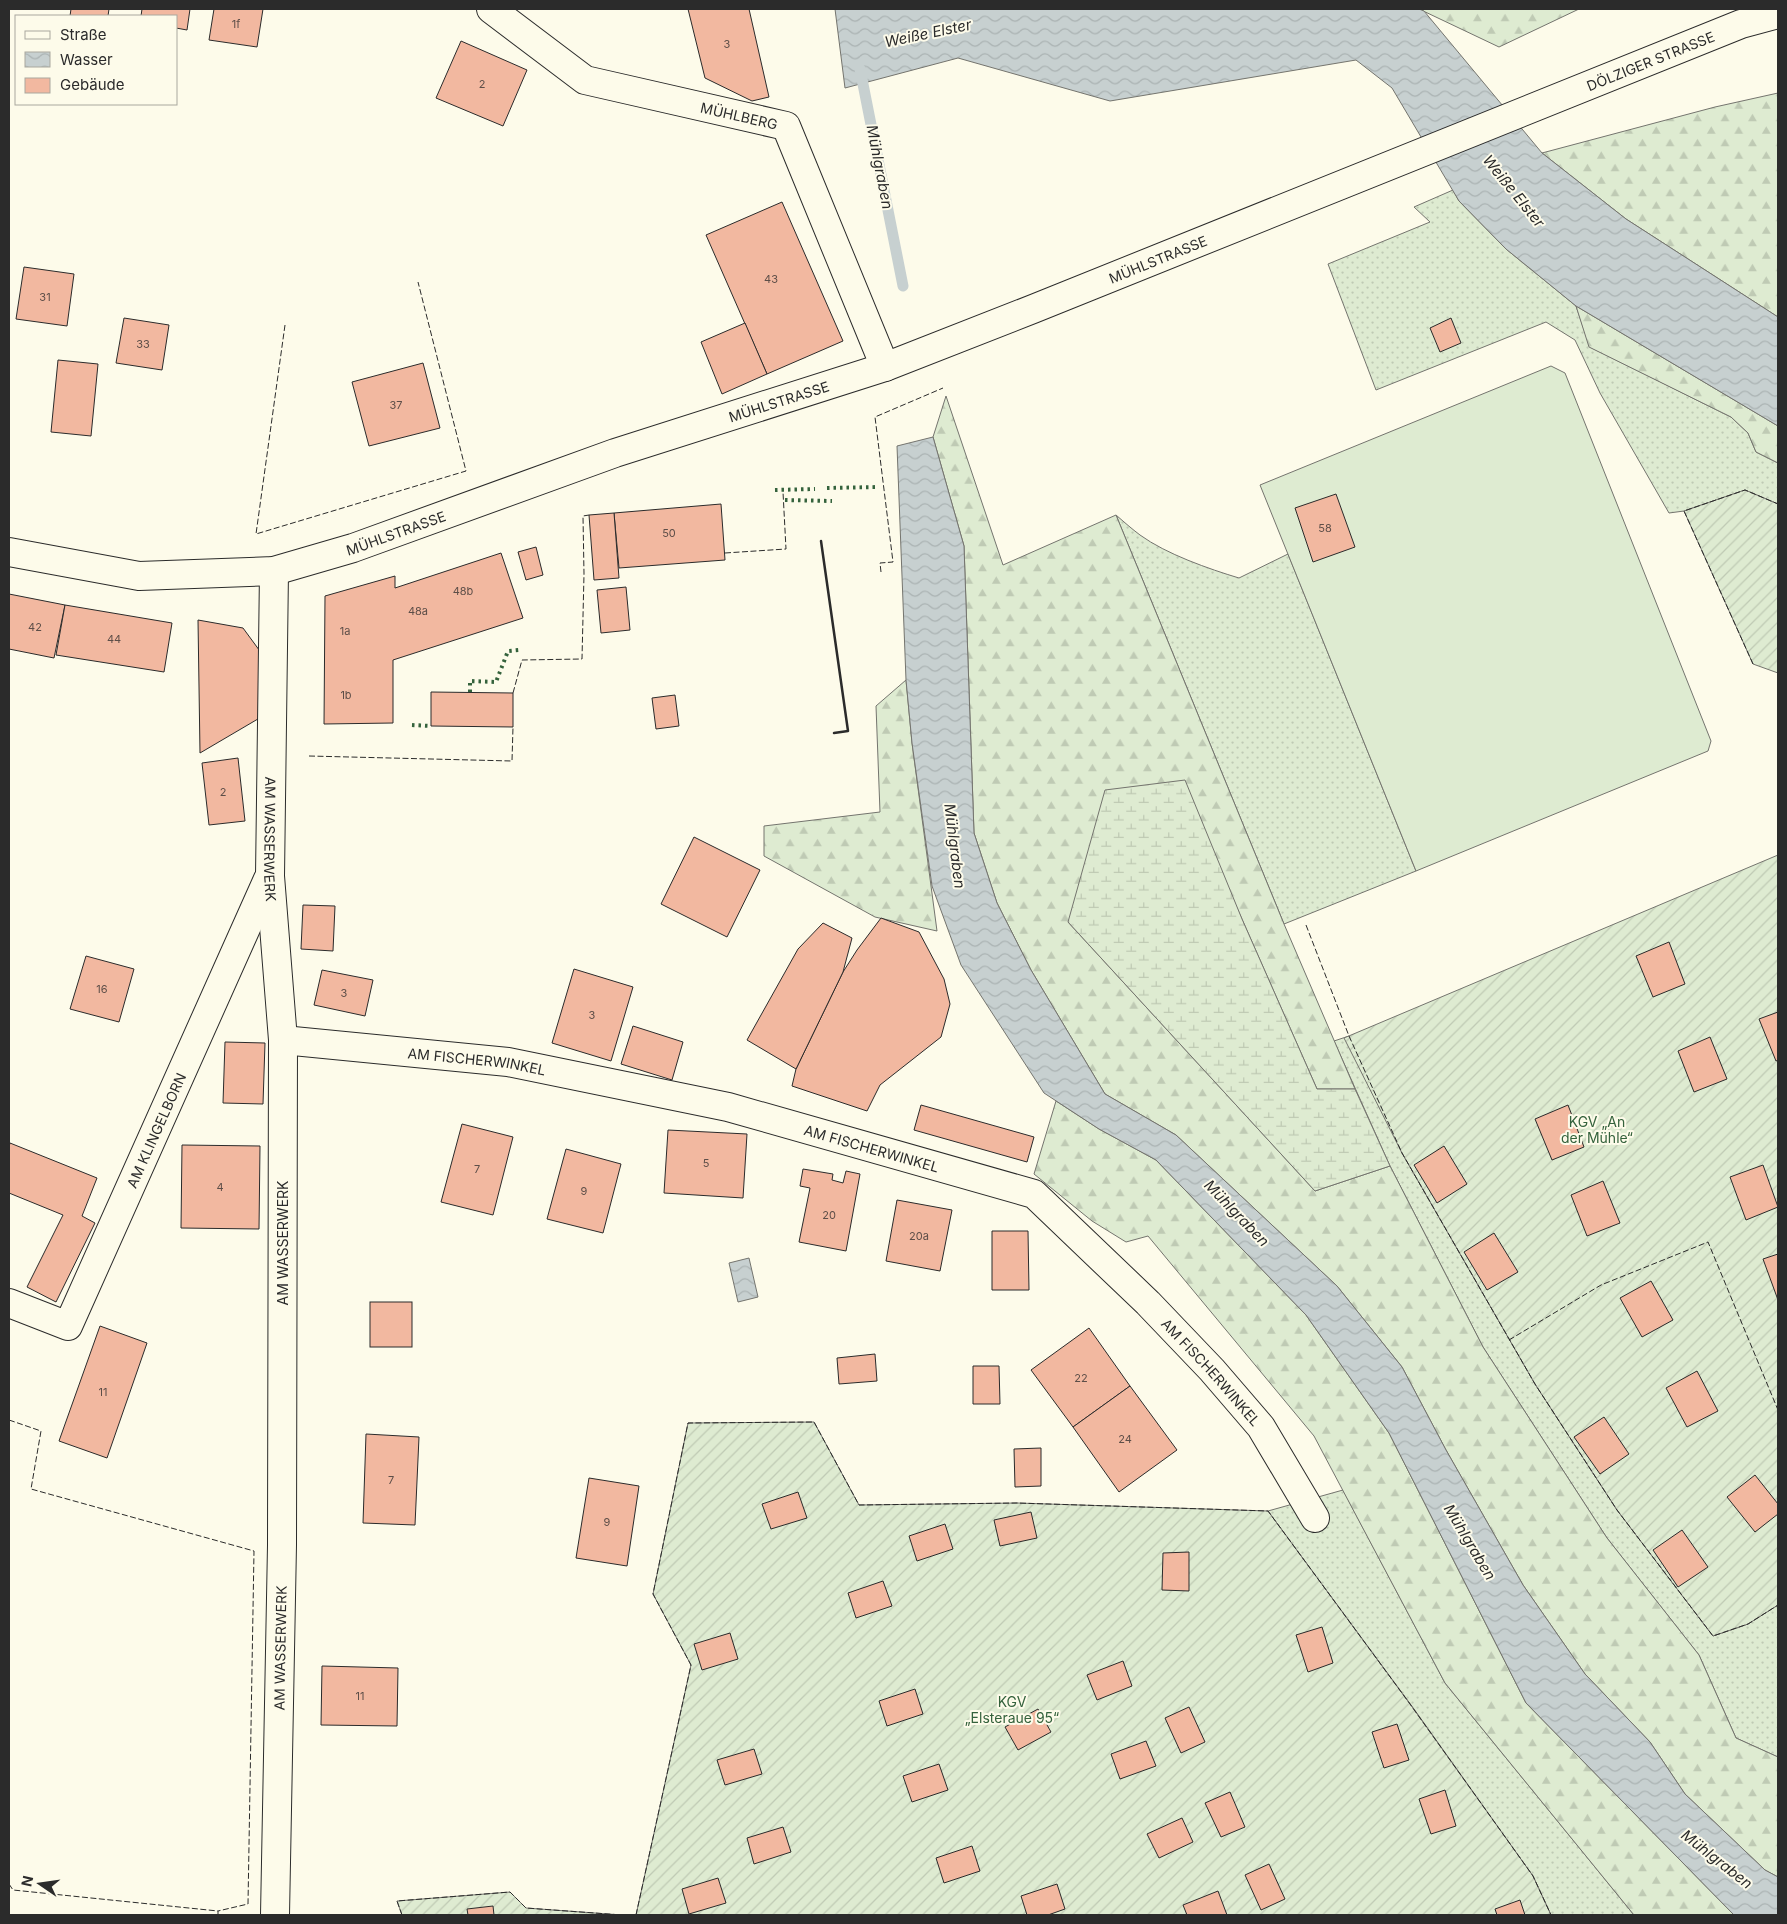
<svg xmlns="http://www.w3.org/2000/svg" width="1787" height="1924" font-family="Inter,sans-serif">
	<defs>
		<pattern id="grass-dots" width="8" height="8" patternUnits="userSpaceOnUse" patternTransform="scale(1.25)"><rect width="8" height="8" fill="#deebd1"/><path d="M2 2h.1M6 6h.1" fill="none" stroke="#bfcab4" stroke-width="1.8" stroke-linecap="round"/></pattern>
		<pattern id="forest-firs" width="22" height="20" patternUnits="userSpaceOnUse" patternTransform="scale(1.25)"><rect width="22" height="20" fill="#deebd1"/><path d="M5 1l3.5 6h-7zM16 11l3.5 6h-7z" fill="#bfcab4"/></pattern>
		<pattern id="wetland-marsh" width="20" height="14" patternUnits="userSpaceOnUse" patternTransform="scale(1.25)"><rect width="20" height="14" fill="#deebd1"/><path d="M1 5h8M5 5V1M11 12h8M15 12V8" fill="none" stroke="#bfcab4"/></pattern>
		<pattern id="garden-furrows" width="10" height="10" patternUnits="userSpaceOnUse" patternTransform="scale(1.25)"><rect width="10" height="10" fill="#deebd1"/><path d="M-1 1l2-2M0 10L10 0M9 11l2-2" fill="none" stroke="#bfcab4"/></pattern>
		<pattern id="water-waves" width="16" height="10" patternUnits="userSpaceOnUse" patternTransform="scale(1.25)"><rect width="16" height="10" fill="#c7d0d0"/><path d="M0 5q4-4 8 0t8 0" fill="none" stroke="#abb3b3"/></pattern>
	</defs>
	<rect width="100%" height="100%" fill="#fdfbea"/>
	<g fill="url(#grass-dots)" stroke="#74746e">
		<path d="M 1453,190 L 1459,201 L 1506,249 L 1576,306 L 1590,347 L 1731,417 L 1748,433 L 1756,452 L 1778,463 L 1778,504 L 1745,490 L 1684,511 L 1669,513 L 1600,393 L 1575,340 L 1546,322 L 1376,390 L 1328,264 L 1430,222 L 1414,207 Z"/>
		<path d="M 1116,515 C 1124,522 1132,529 1140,535 C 1166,554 1209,569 1239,578 L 1288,554 L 1416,871 L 1284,924 Z"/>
		<path d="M 1349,1036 L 1402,1153 L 1535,1384 L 1617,1510 L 1713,1636 L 1748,1624 L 1778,1605 L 1778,1757 L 1736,1738 L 1699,1655 L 1607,1538 L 1483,1347 L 1390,1166 L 1334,1041 Z"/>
		<path d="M 1343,1490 L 1445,1683 L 1634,1915 L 1551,1915 L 1533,1876 L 1414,1709 L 1268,1511 Z"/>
	</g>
	<g fill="url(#forest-firs)" stroke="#74746e">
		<path d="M 1419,9 L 1579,9 L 1499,47 Z"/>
		<path d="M 1778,93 L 1778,317 L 1626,219 L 1542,153 L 1715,107 Z"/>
		<path d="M 1576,306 L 1778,426 L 1778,463 L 1756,452 L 1748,433 L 1731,417 L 1589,347 Z"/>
		<path d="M 946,396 L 1003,565 L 1116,515 L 1284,924 L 1355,1089 L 1317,1089 L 1226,883 L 1068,922 L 1315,1191 L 1390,1166 L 1483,1347 L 1607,1538 L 1699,1655 L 1736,1738 L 1778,1757 L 1778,1877 L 1765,1870 L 1685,1794 L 1650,1742 L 1585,1674 L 1523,1585 L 1446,1450 L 1402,1367 L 1337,1286 L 1176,1135 L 1105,1094 L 1031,970 L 997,903 L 974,833 L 964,546 L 933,437 Z"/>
		<path d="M 906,680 L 912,743 L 937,931 L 875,917 L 764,856 L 764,826 L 880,812 L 876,706 Z"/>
		<path d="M 1056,1101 L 1099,1129 L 1156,1160 L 1306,1315 L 1389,1433 L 1526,1703 L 1734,1915 L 1634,1915 L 1445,1683 L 1314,1436 L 1148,1236 L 1126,1242 L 1092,1221 L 1034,1174 Z"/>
	</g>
	<path fill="url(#wetland-marsh)" stroke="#74746e" d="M 1185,780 L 1242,919 L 1317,1089 L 1355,1089 L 1390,1166 L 1315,1191 L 1068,922 L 1105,790 Z"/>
	<g fill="url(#garden-furrows)" stroke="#74746e">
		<path d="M 1745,490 L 1778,504 L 1778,673 L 1753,664 L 1684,511 Z"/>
		<path d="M 1778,855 L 1778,1605 L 1748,1624 L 1713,1636 L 1617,1510 L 1535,1384 L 1402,1153 L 1344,1038 Z"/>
		<path d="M 814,1422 L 859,1505 L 1017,1503 L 1268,1511 L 1410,1704 L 1533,1876 L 1551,1915 L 636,1915 L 691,1665 L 653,1594 L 688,1423 Z"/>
		<path d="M 510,1892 L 526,1908 L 622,1915 L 402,1915 L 397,1901 Z"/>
	</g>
	<path fill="#deebd1" stroke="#74746e" d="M 1551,366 L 1565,373 L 1711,741 L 1708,751 L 1416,871 L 1260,485 Z"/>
	<g fill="url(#water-waves)" stroke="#74746e">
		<path d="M 835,9 L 1419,9 L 1424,11 L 1542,153 L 1626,219 L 1778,317 L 1778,426 L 1576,306 L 1506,249 L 1459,201 L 1392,88 L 1356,60 L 1110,101 L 958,58 L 845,88 Z"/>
		<path d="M 933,437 L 964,546 L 974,833 L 997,903 L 1031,970 L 1105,1094 L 1176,1135 L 1337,1286 L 1402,1367 L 1446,1450 L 1523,1585 L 1585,1674 L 1650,1742 L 1685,1794 L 1765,1870 L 1778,1877 L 1778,1915 L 1734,1915 L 1526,1703 L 1389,1433 L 1306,1315 L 1156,1160 L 1099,1129 L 1044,1093 L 961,965 L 932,886 L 912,743 L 906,680 L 897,446 Z"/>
		<path d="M 749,1258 L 758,1297 L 738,1302 L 729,1263 Z"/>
	</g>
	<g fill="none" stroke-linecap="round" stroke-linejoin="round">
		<path stroke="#c7d0d0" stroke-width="11" d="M 860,69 L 903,286"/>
	</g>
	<g fill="#f2b8a0" stroke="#2b2b2b">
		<path d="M 71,9 L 109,9 L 108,16 L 70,16 Z"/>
		<path d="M 142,9 L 190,9 L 187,30 L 176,28 L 176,16 L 141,16 Z"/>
		<path d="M 214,9 L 263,9 L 257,47 L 209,40 Z"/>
		<path d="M 688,9 L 749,9 L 769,97 L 752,101 L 705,78 Z"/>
		<path d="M 461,41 L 527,70 L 503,126 L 436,98 Z"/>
		<path d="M 782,202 L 843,341 L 767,374 L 706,235 Z"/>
		<path d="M 24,267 L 74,274 L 67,326 L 16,319 Z"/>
		<path d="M 124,318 L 169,325 L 162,370 L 116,363 Z"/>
		<path d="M 1451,318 L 1461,343 L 1440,352 L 1430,328 Z"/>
		<path d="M 745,323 L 767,374 L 722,394 L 701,342 Z"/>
		<path d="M 58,360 L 98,364 L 91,436 L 51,432 Z"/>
		<path d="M 423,363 L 440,428 L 369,446 L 352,382 Z"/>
		<path d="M 1336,494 L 1355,547 L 1313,562 L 1295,508 Z"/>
		<path d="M 721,504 L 725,560 L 619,568 L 614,513 Z"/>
		<path d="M 614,513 L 619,578 L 594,580 L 589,515 Z"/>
		<path d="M 536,547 L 543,575 L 526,580 L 518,552 Z"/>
		<path d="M 501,553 L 523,618 L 393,660 L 393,723 L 324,724 L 325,596 L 395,576 L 395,588 Z"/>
		<path d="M 626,587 L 630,630 L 601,633 L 597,590 Z"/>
		<path d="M 9,594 L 65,605 L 54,658 L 9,649 Z"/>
		<path d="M 65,605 L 172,623 L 164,672 L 56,655 Z"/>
		<path d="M 198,620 L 243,628 L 265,658 L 263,716 L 200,753 Z"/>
		<path d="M 431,692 L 513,693 L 513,727 L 431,726 Z"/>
		<path d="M 675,695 L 679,726 L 656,729 L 652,698 Z"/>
		<path d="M 238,758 L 245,821 L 209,825 L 202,763 Z"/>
		<path d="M 694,837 L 760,870 L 727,937 L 661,904 Z"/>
		<path d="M 303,905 L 335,906 L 333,951 L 301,949 Z"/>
		<path d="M 881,918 L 919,932 L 944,979 L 950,1004 L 941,1037 L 880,1085 L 867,1111 L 792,1086 L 796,1069 L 843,972 L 857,950 Z"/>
		<path d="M 823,923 L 852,938 L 843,972 L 796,1069 L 747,1040 L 798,949 Z"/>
		<path d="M 1669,942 L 1685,984 L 1653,997 L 1636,956 Z"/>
		<path d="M 86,956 L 134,969 L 119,1022 L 70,1009 Z"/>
		<path d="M 574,969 L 633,987 L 611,1061 L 552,1043 Z"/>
		<path d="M 322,970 L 373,980 L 365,1016 L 314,1005 Z"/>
		<path d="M 1778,1012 L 1778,1060 L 1776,1061 L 1759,1019 Z"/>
		<path d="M 633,1026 L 683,1042 L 672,1080 L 621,1064 Z"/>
		<path d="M 1710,1037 L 1727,1079 L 1694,1092 L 1678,1051 Z"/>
		<path d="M 225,1042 L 265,1043 L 263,1104 L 223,1103 Z"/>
		<path d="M 921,1105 L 1034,1137 L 1027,1162 L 914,1130 Z"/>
		<path d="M 1568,1105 L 1584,1147 L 1552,1160 L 1535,1119 Z"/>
		<path d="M 462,1124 L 513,1137 L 493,1215 L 441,1202 Z"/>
		<path d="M 668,1130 L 747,1134 L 743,1198 L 664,1193 Z"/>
		<path d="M 10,1143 L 97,1178 L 82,1216 L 95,1223 L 56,1302 L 27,1287 L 63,1215 L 9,1193 L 9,1147 Z"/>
		<path d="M 182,1145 L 260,1146 L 259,1229 L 181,1228 Z"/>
		<path d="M 1444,1146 L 1467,1184 L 1437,1203 L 1414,1165 Z"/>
		<path d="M 566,1149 L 621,1164 L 603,1233 L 547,1219 Z"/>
		<path d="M 1763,1165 L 1778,1207 L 1746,1220 L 1730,1177 Z"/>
		<path d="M 803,1169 L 833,1174 L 832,1180 L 843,1183 L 846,1171 L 860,1174 L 846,1251 L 799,1242 L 810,1188 L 800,1186 Z"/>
		<path d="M 1603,1181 L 1620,1223 L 1587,1236 L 1571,1195 Z"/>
		<path d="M 897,1200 L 952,1210 L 940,1271 L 886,1261 Z"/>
		<path d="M 992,1231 L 1028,1231 L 1029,1290 L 992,1290 Z"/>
		<path d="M 1494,1233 L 1518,1272 L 1487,1290 L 1464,1252 Z"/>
		<path d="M 1778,1254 L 1778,1300 L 1763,1259 Z"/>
		<path d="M 1651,1281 L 1673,1320 L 1642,1337 L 1620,1298 Z"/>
		<rect x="370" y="1302" width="42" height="45"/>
		<path d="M 100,1326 L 147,1343 L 107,1458 L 59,1441 Z"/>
		<path d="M 1089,1328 L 1130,1386 L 1073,1427 L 1031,1370 Z"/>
		<path d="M 875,1354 L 877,1381 L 839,1384 L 837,1358 Z"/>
		<path d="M 973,1366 L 999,1366 L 1000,1404 L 973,1404 Z"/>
		<path d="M 1697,1371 L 1718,1411 L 1687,1427 L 1666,1388 Z"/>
		<path d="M 1130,1386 L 1177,1450 L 1119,1492 L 1073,1427 Z"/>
		<path d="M 1604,1417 L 1629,1454 L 1600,1474 L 1574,1437 Z"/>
		<path d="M 366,1434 L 419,1437 L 415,1525 L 363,1523 Z"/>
		<path d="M 1041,1448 L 1041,1486 L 1015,1487 L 1014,1449 Z"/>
		<path d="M 1755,1475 L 1778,1504 L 1778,1514 L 1755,1532 L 1727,1497 Z"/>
		<path d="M 589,1478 L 639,1486 L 627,1566 L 576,1558 Z"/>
		<path d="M 798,1492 L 807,1518 L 771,1529 L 762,1504 Z"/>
		<path d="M 1031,1512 L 1037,1538 L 1000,1546 L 994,1520 Z"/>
		<path d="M 945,1524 L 953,1549 L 917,1561 L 909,1536 Z"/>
		<path d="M 1682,1530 L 1708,1567 L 1678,1587 L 1653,1550 Z"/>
		<path d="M 1189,1552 L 1189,1591 L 1162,1590 L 1163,1553 Z"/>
		<path d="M 883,1581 L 892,1606 L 856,1618 L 848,1593 Z"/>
		<path d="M 1322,1627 L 1333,1663 L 1308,1672 L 1296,1635 Z"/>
		<path d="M 730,1633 L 738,1659 L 702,1670 L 694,1644 Z"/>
		<path d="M 1123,1661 L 1132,1686 L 1097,1700 L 1087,1675 Z"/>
		<path d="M 322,1666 L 398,1668 L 397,1726 L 321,1725 Z"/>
		<path d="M 915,1689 L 923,1714 L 887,1726 L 879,1701 Z"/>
		<path d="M 1189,1707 L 1205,1742 L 1181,1753 L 1165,1718 Z"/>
		<path d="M 1038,1709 L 1051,1732 L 1018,1750 L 1005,1727 Z"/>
		<path d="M 1397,1724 L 1409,1760 L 1384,1768 L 1372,1732 Z"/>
		<path d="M 1146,1741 L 1156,1766 L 1120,1779 L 1111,1754 Z"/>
		<path d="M 754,1749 L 762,1774 L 725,1785 L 717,1760 Z"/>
		<path d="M 939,1764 L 948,1790 L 912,1802 L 903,1776 Z"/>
		<path d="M 1445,1790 L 1456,1826 L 1431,1834 L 1419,1799 Z"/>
		<path d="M 1230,1792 L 1245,1827 L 1221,1837 L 1205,1803 Z"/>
		<path d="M 1182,1818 L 1193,1842 L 1159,1858 L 1147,1834 Z"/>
		<path d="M 783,1827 L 791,1852 L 754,1864 L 747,1838 Z"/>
		<path d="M 972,1846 L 980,1871 L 944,1883 L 936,1858 Z"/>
		<path d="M 1269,1864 L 1285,1899 L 1261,1910 L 1245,1875 Z"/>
		<path d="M 718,1878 L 726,1903 L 689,1914 L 682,1889 Z"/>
		<path d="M 1057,1884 L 1065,1909 L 1048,1915 L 1027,1915 L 1021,1896 Z"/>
		<path d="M 1218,1891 L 1227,1915 L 1187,1915 L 1183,1905 Z"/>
		<path d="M 1520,1900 L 1525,1915 L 1497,1915 L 1495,1909 Z"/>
		<path d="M 493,1906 L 494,1915 L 468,1915 L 467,1909 Z"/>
	</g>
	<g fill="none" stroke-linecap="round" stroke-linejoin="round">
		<g stroke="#2b2b2b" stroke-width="30">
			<g id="street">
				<path id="s1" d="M 491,9 L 585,80 L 786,126 L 885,367"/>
				<path id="s2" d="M 274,571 L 270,876 L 283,1040 L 282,1545 L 275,1915"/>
				<path id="s3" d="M 283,1040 L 508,1062 L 728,1107 L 1034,1194 L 1148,1303 L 1212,1370 L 1261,1427 L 1315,1518"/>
				<path id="s4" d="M 9,1303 L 68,1326 L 268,879"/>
			</g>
		</g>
		<g stroke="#2b2b2b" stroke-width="30">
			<g id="secondary">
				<path id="s5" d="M 9,552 L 139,576 L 274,571 L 353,548 L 615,453 L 885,367 L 1033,309 L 1741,24 L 1778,14"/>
			</g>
		</g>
		<use href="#street" stroke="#fdfbea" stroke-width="28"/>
		<use href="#secondary" stroke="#fdfbea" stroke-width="28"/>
		<g stroke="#34623c" stroke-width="4" stroke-dasharray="2.5 4" stroke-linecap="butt">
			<path d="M 827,488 L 879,487"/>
			<path d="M 775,490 L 815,489"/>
			<path d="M 785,500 L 832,501"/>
			<path d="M 470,692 L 470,681 L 496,682 L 508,651 L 519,650"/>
			<path d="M 412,725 L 431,726"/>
		</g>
		<g stroke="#2b2b2b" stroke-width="1" stroke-dasharray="6 2.5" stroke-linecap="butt">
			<path d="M 285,325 L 256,534 L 466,471 L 418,282"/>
			<path d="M 725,553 L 786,549 L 783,492"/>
			<path d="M 881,572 L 880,563 L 893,562 L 875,417 L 943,388"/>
			<path d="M 1753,664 L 1684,511 L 1745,490 L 1778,504"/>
			<path d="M 513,693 L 522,660 L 582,659 L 584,574 L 583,516 L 589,515"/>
			<path d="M 309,756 L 512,761 L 513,727"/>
			<path d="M 1306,925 L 1349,1036 L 1402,1153 L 1535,1384 L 1617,1510 L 1713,1636 L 1748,1624 L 1778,1605"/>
			<path d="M 1509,1340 L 1601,1285 L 1708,1242 L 1778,1410"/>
			<path d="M 9,1420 L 41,1431 L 31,1489 L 254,1551 L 248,1904 L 218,1911 L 218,1915"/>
			<path d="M 9,1884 L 13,1890 L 218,1911"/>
			<path d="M 402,1915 L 397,1901 L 510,1892 L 526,1908 L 622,1915"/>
			<path d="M 636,1915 L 691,1665 L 653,1594 L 688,1423 L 814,1422 L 859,1505 L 1017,1503 L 1268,1511 L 1410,1704 L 1533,1876 L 1551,1915"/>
		</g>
		<path stroke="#2b2b2b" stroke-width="2.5" d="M 821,541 L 848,731 L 834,733"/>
	</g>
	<g text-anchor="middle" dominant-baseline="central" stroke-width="4" stroke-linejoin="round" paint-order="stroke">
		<g font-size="11" fill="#5d4e48">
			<text x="236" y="24">1f</text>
			<text x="727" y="44">3</text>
			<text x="482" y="84">2</text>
			<text x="771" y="279">43</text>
			<text x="45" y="297">31</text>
			<text x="143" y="344">33</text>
			<text x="396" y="405">37</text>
			<text x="1325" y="528">58</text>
			<text x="669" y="533">50</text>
			<text x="463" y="591">48b</text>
			<text x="418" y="611">48a</text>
			<text x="35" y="627">42</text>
			<text x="345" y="631">1a</text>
			<text x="114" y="639">44</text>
			<text x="346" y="695">1b</text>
			<text x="223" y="792">2</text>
			<text x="102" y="989">16</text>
			<text x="344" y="993">3</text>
			<text x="592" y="1015">3</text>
			<text x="706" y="1163">5</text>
			<text x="477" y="1169">7</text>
			<text x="220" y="1187">4</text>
			<text x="584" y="1191">9</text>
			<text x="829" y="1215">20</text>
			<text x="919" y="1236">20a</text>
			<text x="1081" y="1378">22</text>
			<text x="103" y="1392">11</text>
			<text x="1125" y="1439">24</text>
			<text x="391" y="1480">7</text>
			<text x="607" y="1522">9</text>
			<text x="360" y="1696">11</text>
		</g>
		<g font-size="14" fill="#2b2b2b" stroke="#fdfbea">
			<text stroke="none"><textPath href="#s5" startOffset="1736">DÖLZIGER STRASSE</textPath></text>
			<text stroke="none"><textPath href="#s1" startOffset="276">MÜHLBERG</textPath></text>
			<text stroke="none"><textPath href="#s5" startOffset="1205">MÜHLSTRASSE</textPath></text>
			<text stroke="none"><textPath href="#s5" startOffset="800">MÜHLSTRASSE</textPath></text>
			<text stroke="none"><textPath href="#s5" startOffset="395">MÜHLSTRASSE</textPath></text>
			<text stroke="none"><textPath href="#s2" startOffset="268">AM WASSERWERK</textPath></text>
			<text stroke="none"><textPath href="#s3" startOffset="195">AM FISCHERWINKEL</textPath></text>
			<text stroke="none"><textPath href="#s4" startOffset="278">AM KLINGELBORN</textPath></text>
			<text stroke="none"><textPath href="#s3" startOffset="600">AM FISCHERWINKEL</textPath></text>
			<text transform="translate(282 1243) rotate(-90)">AM WASSERWERK</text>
			<text stroke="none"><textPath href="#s3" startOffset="1020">AM FISCHERWINKEL</textPath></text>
			<text transform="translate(280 1648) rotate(-89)">AM WASSERWERK</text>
		</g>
		<g font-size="14" fill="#34623c" stroke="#fdfbea">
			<text x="1597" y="1121">KGV „An<tspan x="1597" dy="16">der Mühle“</tspan></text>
			<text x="1012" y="1701">KGV<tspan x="1012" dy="16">„Elsteraue 95“</tspan></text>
		</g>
		<g font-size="15" font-style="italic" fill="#2b2b2b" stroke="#fdfbea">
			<text transform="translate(928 33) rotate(-12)">Weiße Elster</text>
			<text transform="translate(880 167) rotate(79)">Mühlgraben</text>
			<text transform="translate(1514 191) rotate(51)">Weiße Elster</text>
			<text transform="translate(955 846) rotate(83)">Mühlgraben</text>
			<text transform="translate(1237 1213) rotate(46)">Mühlgraben</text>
			<text transform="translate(1470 1542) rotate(59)">Mühlgraben</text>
			<text transform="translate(1717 1859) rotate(38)">Mühlgraben</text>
		</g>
	</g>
	<rect width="1787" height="1924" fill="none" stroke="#2b2b2b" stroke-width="20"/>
	<rect x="15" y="15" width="162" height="90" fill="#fdfbea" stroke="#a9a89e"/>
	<rect x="25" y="31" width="25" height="8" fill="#fdfbea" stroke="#a9a89e"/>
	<text x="60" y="40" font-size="15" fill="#2b2b2b">Straße</text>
	<rect x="25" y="52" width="25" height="15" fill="url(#water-waves)" stroke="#a9a89e"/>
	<text x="60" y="65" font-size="15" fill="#2b2b2b">Wasser</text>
	<rect x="25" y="78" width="25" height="15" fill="#f2b8a0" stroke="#a9a89e"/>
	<text x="60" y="90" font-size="15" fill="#2b2b2b">Gebäude</text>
	<g transform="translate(40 1884) rotate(283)" stroke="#fdfbea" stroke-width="4" paint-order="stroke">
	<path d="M0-4L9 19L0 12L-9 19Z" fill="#2b2b2b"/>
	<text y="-8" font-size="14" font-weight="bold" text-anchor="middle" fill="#2b2b2b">N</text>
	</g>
</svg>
